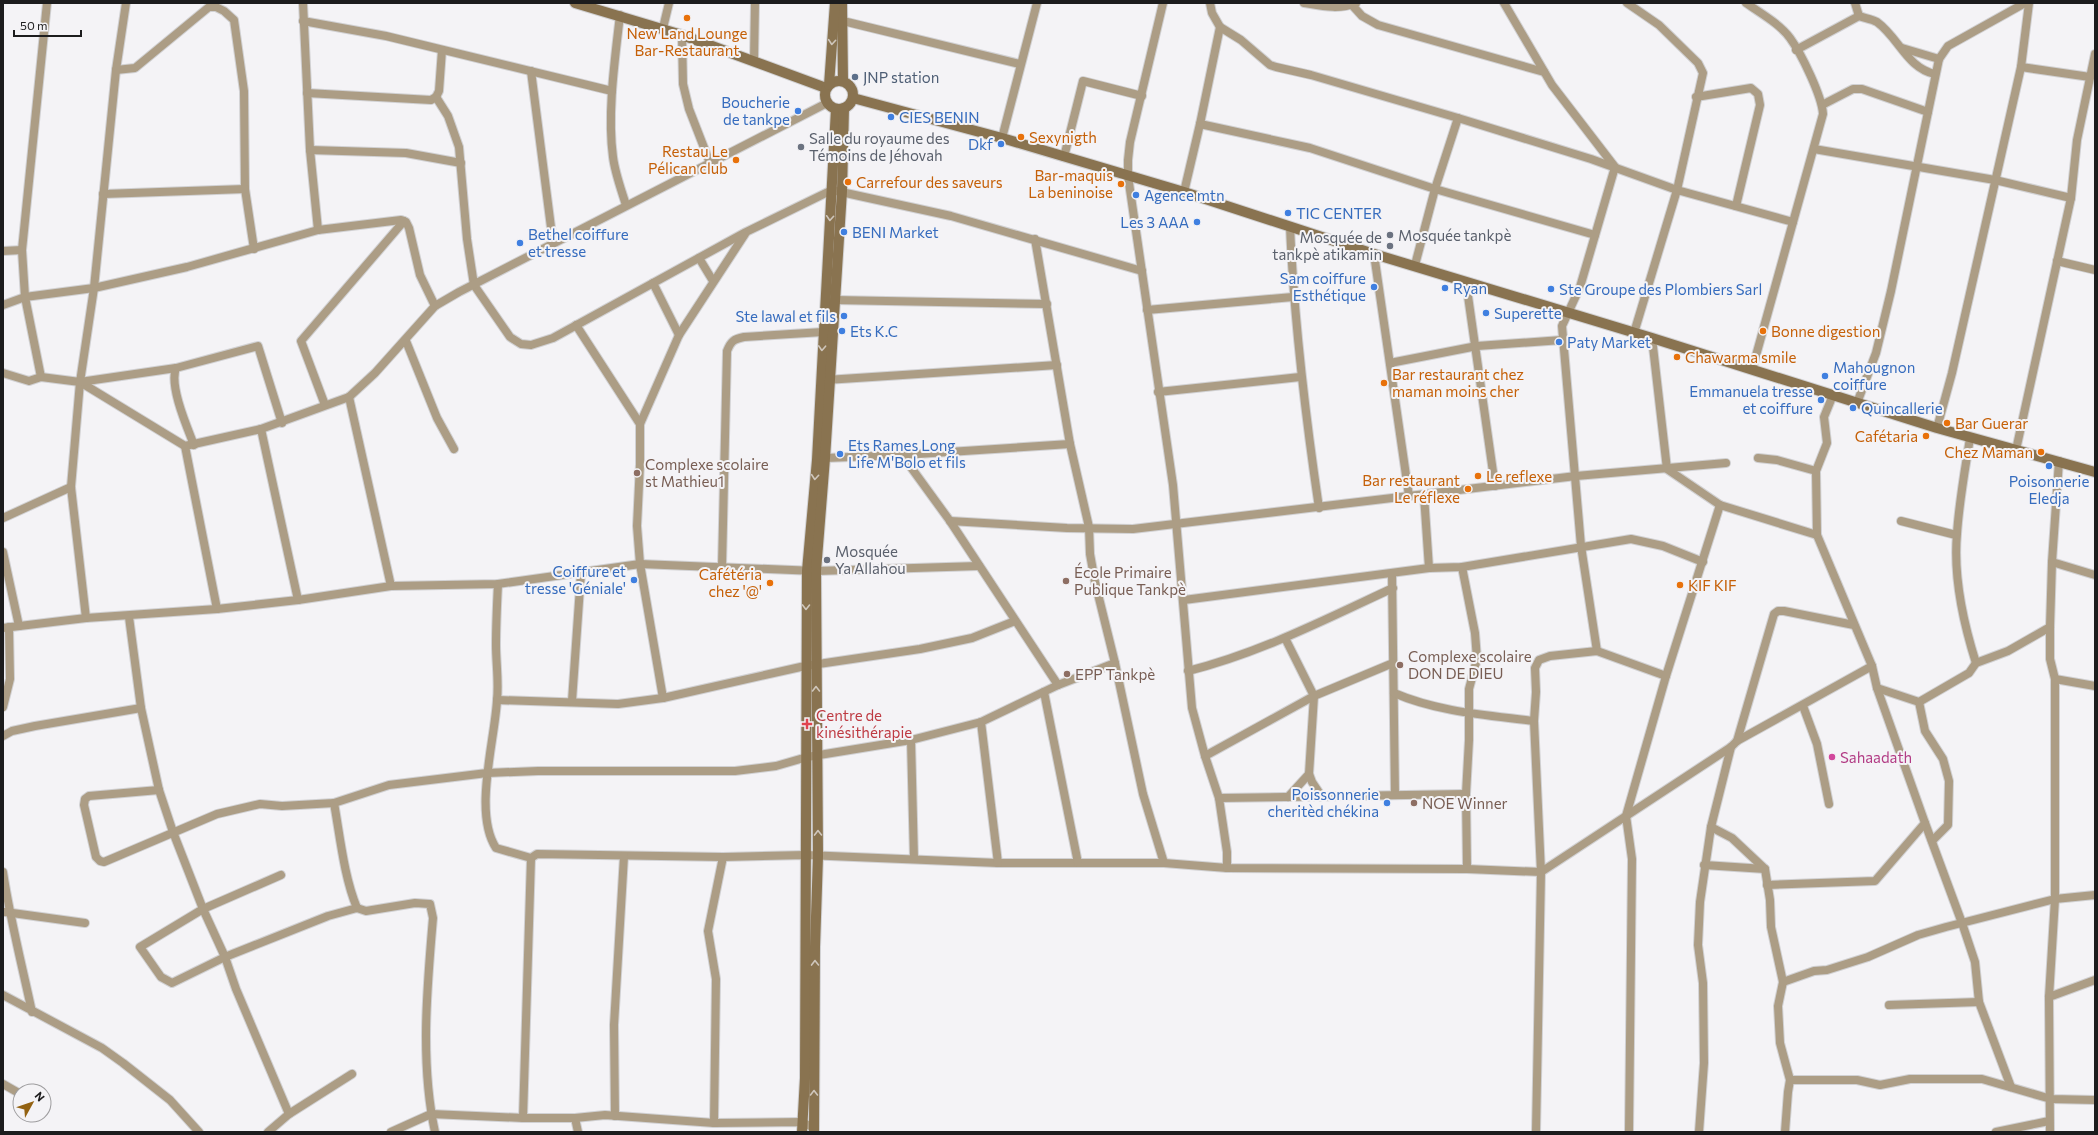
<svg xmlns="http://www.w3.org/2000/svg" width="2098" height="1135" font-family="Commissioner,sans-serif">
	<rect width="100%" height="100%" fill="#f4f3f6"/>
	<g fill="none" stroke-linecap="round" stroke-linejoin="round">
		<g stroke="#d1d1d3" stroke-width="10">
			<g id="street">
				<path d="M 303,3 L 310,150 L 318,230"/>
				<path d="M 1163,3 L 1130,142 L 1128,160 L 1128,176 L 1173,485 L 1192,708 L 1205,756"/>
				<path d="M 1304,3 C 1322,6 1339,10 1356,3"/>
				<path d="M 1504,3 L 1552,85 L 1615,167 L 1580,287 L 1562,326 L 1581,546 L 1597,651"/>
				<path d="M 1627,3 L 1659,25 L 1698,63 L 1703,73 L 1677,190 L 1634,333"/>
				<path d="M 1746,3 C 1760,13 1780,24 1790,38 C 1801,53 1822,96 1823,114 L 1752,370"/>
				<path d="M 1855,3 L 1859,16"/>
				<path d="M 1352,5 L 1362,16 L 1378,25 L 1544,72"/>
				<path d="M 620,15 C 615,59 607,113 613,157 C 615,173 621,189 626,205"/>
				<path d="M 303,21 L 386,36 L 612,91"/>
				<path d="M 843,21 L 1020,64"/>
				<path d="M 1220,27 L 1241,40 L 1270,65 L 1276,67 L 1311,75 L 1458,118 L 1591,159 L 1677,190 L 1793,222"/>
				<path d="M 663,28 L 669,3"/>
				<path d="M 682,35 L 683,84 L 689,109 L 710,163"/>
				<path d="M 1902,48 L 1939,59"/>
				<path d="M 1796,50 L 1859,16 C 1864,18 1872,19 1877,22 C 1899,38 1907,68 1935,74"/>
				<path d="M 754,61 L 755,3"/>
				<path d="M 2021,67 L 2090,77"/>
				<path d="M 116,70 L 135,68 L 209,7 L 216,7 L 224,11 L 234,20 L 244,91 L 245,189 L 254,249"/>
				<path d="M 531,71 L 553,243"/>
				<path d="M 307,93 L 431,100 L 436,97 L 439,91 L 442,50"/>
				<path d="M 436,97 L 448,116 L 459,147 L 467,239 L 474,285 L 510,337 L 521,344 L 531,345 L 553,338 L 746,232 L 832,190 L 951,216 L 1142,271"/>
				<path d="M 1696,97 L 1751,88 L 1758,94 L 1760,105 L 1736,206"/>
				<path d="M 1822,105 L 1853,89 L 1862,89 L 1928,112"/>
				<path d="M 1200,124 L 1310,148 L 1435,189 L 1595,235"/>
				<path d="M 1002,138 L 1037,3"/>
				<path d="M 1814,149 L 1995,180 L 2071,198"/>
				<path d="M 310,150 L 406,153 L 461,163"/>
				<path d="M 1064,157 L 1083,81 L 1142,96"/>
				<path d="M 1184,192 L 1200,124 L 1220,27 L 1212,13 L 1210,3"/>
				<path d="M 103,194 L 245,189"/>
				<path d="M 1290,226 C 1294,322 1305,413 1319,508"/>
				<path d="M 1035,239 L 1070,444 L 1089,527 L 1090,554 L 1095,582 L 1115,663 L 1143,794 L 1164,863"/>
				<path d="M 3,251 L 22,250"/>
				<path d="M 1374,254 L 1409,496"/>
				<path d="M 699,258 L 713,281"/>
				<path d="M 2057,261 L 2095,270"/>
				<path d="M 1415,265 L 1435,189 L 1458,118"/>
				<path d="M 1466,282 L 1495,486"/>
				<path d="M 653,283 L 679,335"/>
				<path d="M 834,300 L 1047,304"/>
				<path d="M 3,305 L 25,297 L 94,288 L 187,267 L 318,230 L 401,220 L 406,222 L 409,228 L 420,275 L 435,306"/>
				<path d="M 1147,310 L 1293,297"/>
				<path d="M 576,325 L 640,424"/>
				<path d="M 1652,338 L 1667,469 L 1720,505"/>
				<path d="M 406,341 L 437,418 L 454,449"/>
				<path d="M 1390,363 L 1477,346 L 1562,340"/>
				<path d="M 3,373 L 29,381 L 41,377 L 80,382 L 94,288 L 116,70 L 126,3"/>
				<path d="M 41,377 L 25,297 L 22,250 L 47,3"/>
				<path d="M 826,380 L 1057,365"/>
				<path d="M 80,382 L 185,446 L 261,429 L 349,397 L 375,373 L 435,306 L 459,292 L 827,103"/>
				<path d="M 80,382 L 71,487 L 86,618"/>
				<path d="M 80,382 L 176,368"/>
				<path d="M 1158,392 L 1300,377"/>
				<path d="M 1833,395 L 1824,417 L 1827,443 L 1816,471 L 1817,535 L 1872,666"/>
				<path d="M 349,397 L 391,586"/>
				<path d="M 1857,403 L 1876,353 L 1891,291 L 1939,59 L 1948,46 L 2025,3"/>
				<path d="M 325,405 L 301,341 L 404,221"/>
				<path d="M 1937,428 L 1952,373 L 2021,67 L 2029,3"/>
				<path d="M 261,429 L 298,600"/>
				<path d="M 1970,438 C 1965,470 1959,502 1957,534 C 1953,578 1963,622 1976,663"/>
				<path d="M 194,445 C 187,427 169,386 176,368 L 258,346 L 282,423"/>
				<path d="M 185,446 L 217,609"/>
				<path d="M 2016,450 L 2071,198 L 2077,140 L 2095,54"/>
				<path d="M 902,455 L 950,521 L 1058,685"/>
				<path d="M 825,458 L 902,455 L 1070,444"/>
				<path d="M 1758,458 L 1777,460 L 1816,471"/>
				<path d="M 1424,495 L 1429,568"/>
				<path d="M 3,518 L 71,487"/>
				<path d="M 950,521 L 1067,528 L 1133,529 L 1576,476 L 1726,463"/>
				<path d="M 1901,521 L 1956,535"/>
				<path d="M 3,552 L 19,626"/>
				<path d="M 2052,562 L 2095,575"/>
				<path d="M 722,567 L 727,351 C 731,341 734,339 744,337 L 823,332"/>
				<path d="M 1462,567 L 1475,633 L 1477,659 L 1469,689 L 1469,740 L 1466,794 L 1467,869"/>
				<path d="M 1392,574 L 1395,795"/>
				<path d="M 498,584 C 497,604 496,625 496,645 C 496,663 499,682 497,700 C 495,740 473,813 496,848 L 531,858 L 537,854 L 723,857 L 806,855 L 998,863 L 1164,863 L 1227,868 L 1467,869 L 1541,872 L 1731,747 L 1737,741 L 1872,666 L 1877,688 L 1919,702 L 1969,673 L 1976,663 L 2008,651 L 2050,627"/>
				<path d="M 1184,600 L 1429,568 L 1462,567 L 1631,539 L 1663,546 L 1703,562"/>
				<path d="M 129,617 L 141,708 L 159,790 L 173,832 L 203,909 L 225,957 L 236,989 L 289,1114"/>
				<path d="M 3,628 L 86,618 L 217,609 L 298,600 L 391,586 L 498,584 L 640,564 L 816,571 L 979,566"/>
				<path d="M 1285,638 L 1314,696 L 1309,774 L 1312,782 L 1322,797"/>
				<path d="M 1188,671 C 1260,653 1326,619 1393,588"/>
				<path d="M 2055,679 L 2095,686"/>
				<path d="M 1044,692 L 1078,863"/>
				<path d="M 1394,693 C 1438,712 1487,715 1534,721"/>
				<path d="M 663,698 L 640,564 L 637,526 L 640,464 L 640,424 L 679,335 L 745,234"/>
				<path d="M 497,700 L 618,704 L 663,698 L 805,666 L 920,649 L 972,638 L 1015,621"/>
				<path d="M 572,701 L 581,573"/>
				<path d="M 1919,702 L 1925,731 L 1943,759 L 1949,781 L 1948,825 L 1932,841"/>
				<path d="M 1803,706 L 1817,744 L 1829,804"/>
				<path d="M 3,707 L 10,679 L 9,627"/>
				<path d="M 981,722 L 998,863"/>
				<path d="M 3,736 L 12,731 L 35,726 L 141,708"/>
				<path d="M 911,740 L 914,859"/>
				<path d="M 1737,741 L 1774,614 L 1778,611 L 1784,611 L 1854,625"/>
				<path d="M 159,790 L 89,796 L 85,799 L 84,805 L 96,857 L 100,861 L 104,862 L 217,814 L 260,804 L 282,806 L 334,803 L 389,785 L 487,773 L 538,771 L 735,771 L 776,766 L 807,757 L 911,740 L 981,722 L 1058,685 L 1115,663"/>
				<path d="M 1288,797 L 1309,774"/>
				<path d="M 1219,798 L 1466,794"/>
				<path d="M 334,803 C 340,836 344,877 357,908"/>
				<path d="M 1925,823 L 1962,923 L 1975,962 L 1979,1002 L 2011,1087"/>
				<path d="M 1711,827 L 1732,838 L 1765,869 L 1770,900 L 1771,927 L 1783,982 L 1778,1006 L 1780,1043 L 1790,1080 L 1788,1092 L 1785,1132"/>
				<path d="M 1704,865 L 1765,869"/>
				<path d="M 1227,868 L 1227,852 L 1219,798 L 1205,756 L 1314,696 L 1393,663"/>
				<path d="M 3,872 C 10,919 22,965 32,1012"/>
				<path d="M 281,875 L 203,909 L 140,947 L 161,977 L 172,983 L 225,957 L 328,916 L 357,908 L 366,911 L 415,903 L 430,904 L 433,918 C 427,988 420,1063 435,1132"/>
				<path d="M 1767,885 L 1875,881 L 1925,823 L 1877,688"/>
				<path d="M 5,912 L 85,923"/>
				<path d="M 1783,982 L 1814,971 L 1827,970 L 1868,957 L 1918,935 L 1946,927 L 2055,899 L 2095,895"/>
				<path d="M 3,995 L 102,1048 L 123,1063 L 170,1100 L 199,1132"/>
				<path d="M 2049,997 L 2095,980"/>
				<path d="M 1889,1005 L 1979,1002"/>
				<path d="M 1790,1080 L 1857,1080 L 1880,1085 L 1910,1079 L 1982,1079 L 2051,1099 L 2095,1100"/>
				<path d="M 3,1084 L 17,1092"/>
				<path d="M 615,1116 L 614,1025 L 624,856"/>
				<path d="M 523,1118 L 531,858"/>
				<path d="M 575,1118 L 578,1132"/>
				<path d="M 714,1123 L 716,979 L 708,931 L 723,857"/>
				<path d="M 268,1132 L 289,1114 L 352,1074"/>
				<path d="M 391,1132 L 431,1114 L 523,1118 L 575,1118 L 605,1115 L 714,1123 L 802,1122 L 814,1128"/>
				<path d="M 1536,1132 L 1541,872 L 1534,721 L 1536,692 L 1535,668 L 1539,660 L 1550,656 L 1597,651 L 1666,676"/>
				<path d="M 1629,1132 L 1632,859 L 1626,816 L 1666,676 L 1720,505 L 1817,535"/>
				<path d="M 1699,1132 L 1704,1063 L 1703,983 L 1698,945 L 1700,902 L 1711,827 L 1731,747"/>
				<path d="M 1996,1132 L 2049,1121"/>
				<path d="M 2050,1132 L 2049,997 L 2055,899 L 2055,679 L 2050,659 L 2050,627 L 2052,562 L 2059,461"/>
			</g>
		</g>
		<g stroke="#d1d1d3" stroke-width="12">
			<g id="secondary">
				<path d="M 575,3 L 682,35 L 826,88"/>
				<path d="M 842,3 L 843,81"/>
				<circle cx="839" cy="95" r="14"/>
				<path d="M 829,85 L 835,3"/>
				<path d="M 853,98 L 1002,138 L 1184,192 L 1374,254 L 1652,338 L 1937,428 L 2095,472"/>
				<path d="M 802,1132 L 805,1078 L 807,571 L 817,460 L 836,109"/>
				<path d="M 814,1132 L 815,947 L 818,856 L 816,571 L 825,458 L 842,191 L 844,108"/>
			</g>
		</g>
		<use href="#street" stroke="#ac9d85" stroke-width="8"/>
		<use href="#secondary" stroke="#897350" stroke-width="10"/>
	</g>
	<defs><path id="oneway-chevron" d="M-2-3.5L2.5 0L-2 3.5" fill="none" stroke-width="1.6" stroke-linecap="round" stroke-linejoin="round"/></defs>
	<g stroke="#cfc6bc">
		<use href="#oneway-chevron" transform="translate(832 42) rotate(95)"/>
		<use href="#oneway-chevron" transform="translate(830 218) rotate(94)"/>
		<use href="#oneway-chevron" transform="translate(822 348) rotate(93)"/>
		<use href="#oneway-chevron" transform="translate(815 477) rotate(95)"/>
		<use href="#oneway-chevron" transform="translate(806 607) rotate(91)"/>
		<use href="#oneway-chevron" transform="translate(816 689) rotate(-90)"/>
		<use href="#oneway-chevron" transform="translate(818 833) rotate(-91)"/>
		<use href="#oneway-chevron" transform="translate(815 963) rotate(-91)"/>
		<use href="#oneway-chevron" transform="translate(814 1093) rotate(-90)"/>
	</g>
	<g fill="#e8710a" stroke="#f4f3f6" stroke-width="1.5">
		<circle cx="687" cy="18" r="4"/>
		<circle cx="1021" cy="137" r="4"/>
		<circle cx="736" cy="160" r="4"/>
		<circle cx="848" cy="182" r="4"/>
		<circle cx="1121" cy="184" r="4"/>
		<circle cx="1763" cy="331" r="4"/>
		<circle cx="1677" cy="357" r="4"/>
		<circle cx="1384" cy="383" r="4"/>
		<circle cx="1947" cy="423" r="4"/>
		<circle cx="1926" cy="436" r="4"/>
		<circle cx="2041" cy="452" r="4"/>
		<circle cx="1478" cy="476" r="4"/>
		<circle cx="1468" cy="489" r="4"/>
		<circle cx="770" cy="583" r="4"/>
		<circle cx="1680" cy="585" r="4"/>
	</g>
	<circle fill="#5c6f8a" stroke="#f4f3f6" stroke-width="1.5" cx="855" cy="77" r="4"/>
	<g fill="#3f7fe0" stroke="#f4f3f6" stroke-width="1.5">
		<circle cx="798" cy="111" r="4"/>
		<circle cx="891" cy="117" r="4"/>
		<circle cx="1001" cy="144" r="4"/>
		<circle cx="1136" cy="195" r="4"/>
		<circle cx="1288" cy="213" r="4"/>
		<circle cx="1197" cy="222" r="4"/>
		<circle cx="844" cy="232" r="4"/>
		<circle cx="520" cy="243" r="4"/>
		<circle cx="1374" cy="287" r="4"/>
		<circle cx="1445" cy="288" r="4"/>
		<circle cx="1551" cy="289" r="4"/>
		<circle cx="1486" cy="313" r="4"/>
		<circle cx="844" cy="316" r="4"/>
		<circle cx="842" cy="331" r="4"/>
		<circle cx="1559" cy="342" r="4"/>
		<circle cx="1825" cy="376" r="4"/>
		<circle cx="1821" cy="400" r="4"/>
		<circle cx="1853" cy="408" r="4"/>
		<circle cx="840" cy="454" r="4"/>
		<circle cx="2049" cy="466" r="4"/>
		<circle cx="634" cy="580" r="4"/>
		<circle cx="1387" cy="803" r="4"/>
	</g>
	<g fill="#6b7280" stroke="#f4f3f6" stroke-width="1.5">
		<circle cx="801" cy="147" r="4"/>
		<circle cx="1390" cy="235" r="4"/>
		<circle cx="1390" cy="246" r="4"/>
		<circle cx="827" cy="560" r="4"/>
	</g>
	<g fill="#8d6e63" stroke="#f4f3f6" stroke-width="1.5">
		<circle cx="637" cy="473" r="4"/>
		<circle cx="1066" cy="581" r="4"/>
		<circle cx="1400" cy="665" r="4"/>
		<circle cx="1067" cy="674" r="4"/>
		<circle cx="1414" cy="803" r="4"/>
	</g>
	<path fill="#e0444e" stroke="#f4f3f6" stroke-width="1.5" d="M805 718h4v4h4v4h-4v4h-4v-4h-4v-4h4z"/>
	<circle fill="#d1479c" stroke="#f4f3f6" stroke-width="1.5" cx="1832" cy="757" r="4"/>
	<g text-anchor="middle" dominant-baseline="central" stroke-width="4" stroke-linejoin="round" paint-order="stroke">
		<g font-size="15" fill="#c56008" stroke="#f4f3f6" text-anchor="start">
			<text x="687" y="33" text-anchor="middle">New Land Lounge<tspan x="687" dy="17">Bar-Restaurant</tspan></text>
			<text x="1029" y="137">Sexynigth</text>
			<text x="728" y="151" text-anchor="end">Restau Le<tspan x="728" dy="17">Pélican club</tspan></text>
			<text x="1113" y="175" text-anchor="end">Bar-maquis<tspan x="1113" dy="17">La beninoise</tspan></text>
			<text x="856" y="182">Carrefour des saveurs</text>
			<text x="1771" y="331">Bonne digestion</text>
			<text x="1685" y="357">Chawarma smile</text>
			<text x="1392" y="374">Bar restaurant chez<tspan x="1392" dy="17">maman moins cher</tspan></text>
			<text x="1955" y="423">Bar Guerar</text>
			<text x="1918" y="436" text-anchor="end">Cafétaria</text>
			<text x="2033" y="452" text-anchor="end">Chez Maman</text>
			<text x="1486" y="476">Le reflexe</text>
			<text x="1460" y="480" text-anchor="end">Bar restaurant<tspan x="1460" dy="17">Le réflexe</tspan></text>
			<text x="762" y="574" text-anchor="end">Cafétéria<tspan x="762" dy="17">chez '@'</tspan></text>
			<text x="1688" y="585">KIF KIF</text>
		</g>
		<g font-size="15" fill="#4e5e75" stroke="#f4f3f6" text-anchor="start">
			<text x="863" y="77">JNP station</text>
		</g>
		<g font-size="15" fill="#366cbe" stroke="#f4f3f6" text-anchor="start">
			<text x="790" y="102" text-anchor="end">Boucherie<tspan x="790" dy="17">de tankpe</tspan></text>
			<text x="899" y="117">CIES BENIN</text>
			<text x="993" y="144" text-anchor="end">Dkf</text>
			<text x="1144" y="195">Agence mtn</text>
			<text x="1296" y="213">TIC CENTER</text>
			<text x="1189" y="222" text-anchor="end">Les 3 AAA</text>
			<text x="852" y="232">BENI Market</text>
			<text x="528" y="234">Bethel coiffure<tspan x="528" dy="17">et tresse</tspan></text>
			<text x="1366" y="278" text-anchor="end">Sam coiffure<tspan x="1366" dy="17">Esthétique</tspan></text>
			<text x="1453" y="288">Ryan</text>
			<text x="1559" y="289">Ste Groupe des Plombiers Sarl</text>
			<text x="1494" y="313">Superette</text>
			<text x="836" y="316" text-anchor="end">Ste lawal et fils</text>
			<text x="850" y="331">Ets K.C</text>
			<text x="1567" y="342">Paty Market</text>
			<text x="1833" y="367">Mahougnon<tspan x="1833" dy="17">coiffure</tspan></text>
			<text x="1813" y="391" text-anchor="end">Emmanuela tresse<tspan x="1813" dy="17">et coiffure</tspan></text>
			<text x="1861" y="408">Quincallerie</text>
			<text x="848" y="445">Ets Rames Long<tspan x="848" dy="17">Life M'Bolo et fils</tspan></text>
			<text x="2049" y="481" text-anchor="middle">Poisonnerie<tspan x="2049" dy="17">Eledja</tspan></text>
			<text x="626" y="571" text-anchor="end">Coiffure et<tspan x="626" dy="17">tresse 'Géniale'</tspan></text>
			<text x="1379" y="794" text-anchor="end">Poissonnerie<tspan x="1379" dy="17">cheritèd chékina</tspan></text>
		</g>
		<g font-size="15" fill="#5b616d" stroke="#f4f3f6" text-anchor="start">
			<text x="809" y="138">Salle du royaume des<tspan x="809" dy="17">Témoins de Jéhovah</tspan></text>
			<text x="1398" y="235">Mosquée tankpè</text>
			<text x="1382" y="237" text-anchor="end">Mosquée de<tspan x="1382" dy="17">tankpè atikamin</tspan></text>
			<text x="835" y="551">Mosquée<tspan x="835" dy="17">Ya Allahou</tspan></text>
		</g>
		<g font-size="15" fill="#785e54" stroke="#f4f3f6" text-anchor="start">
			<text x="645" y="464">Complexe scolaire<tspan x="645" dy="17">st Mathieu1</tspan></text>
			<text x="1074" y="572">École Primaire<tspan x="1074" dy="17">Publique Tankpè</tspan></text>
			<text x="1408" y="656">Complexe scolaire<tspan x="1408" dy="17">DON DE DIEU</tspan></text>
			<text x="1075" y="674">EPP Tankpè</text>
			<text x="1422" y="803">NOE Winner</text>
		</g>
		<g font-size="15" fill="#be3a42" stroke="#f4f3f6" text-anchor="start">
			<text x="816" y="715">Centre de<tspan x="816" dy="17">kinésithérapie</tspan></text>
		</g>
		<g font-size="15" fill="#b23c85" stroke="#f4f3f6" text-anchor="start">
			<text x="1840" y="757">Sahaadath</text>
		</g>
	</g>
	<rect width="2098" height="1135" fill="none" stroke="#1c1c1d" stroke-width="8"/>
	<g transform="translate(32 1103) rotate(50)"><circle r="19" fill="#f4f3f6" stroke="#9e9d9f"/>
	<path d="M0-3L7 15L0 10L-7 15Z" fill="#936212"/>
	<text y="-6" font-size="11" font-weight="bold" text-anchor="middle" fill="#1c1c1d">N</text>
	</g>
	<path d="M14 30v6h67v-6" fill="none" stroke="#1c1c1d" stroke-width="2"/>
	<text x="20" y="30" font-size="12" fill="#1c1c1d" stroke="#f4f3f6" stroke-width="3" paint-order="stroke">50 m</text>
</svg>
